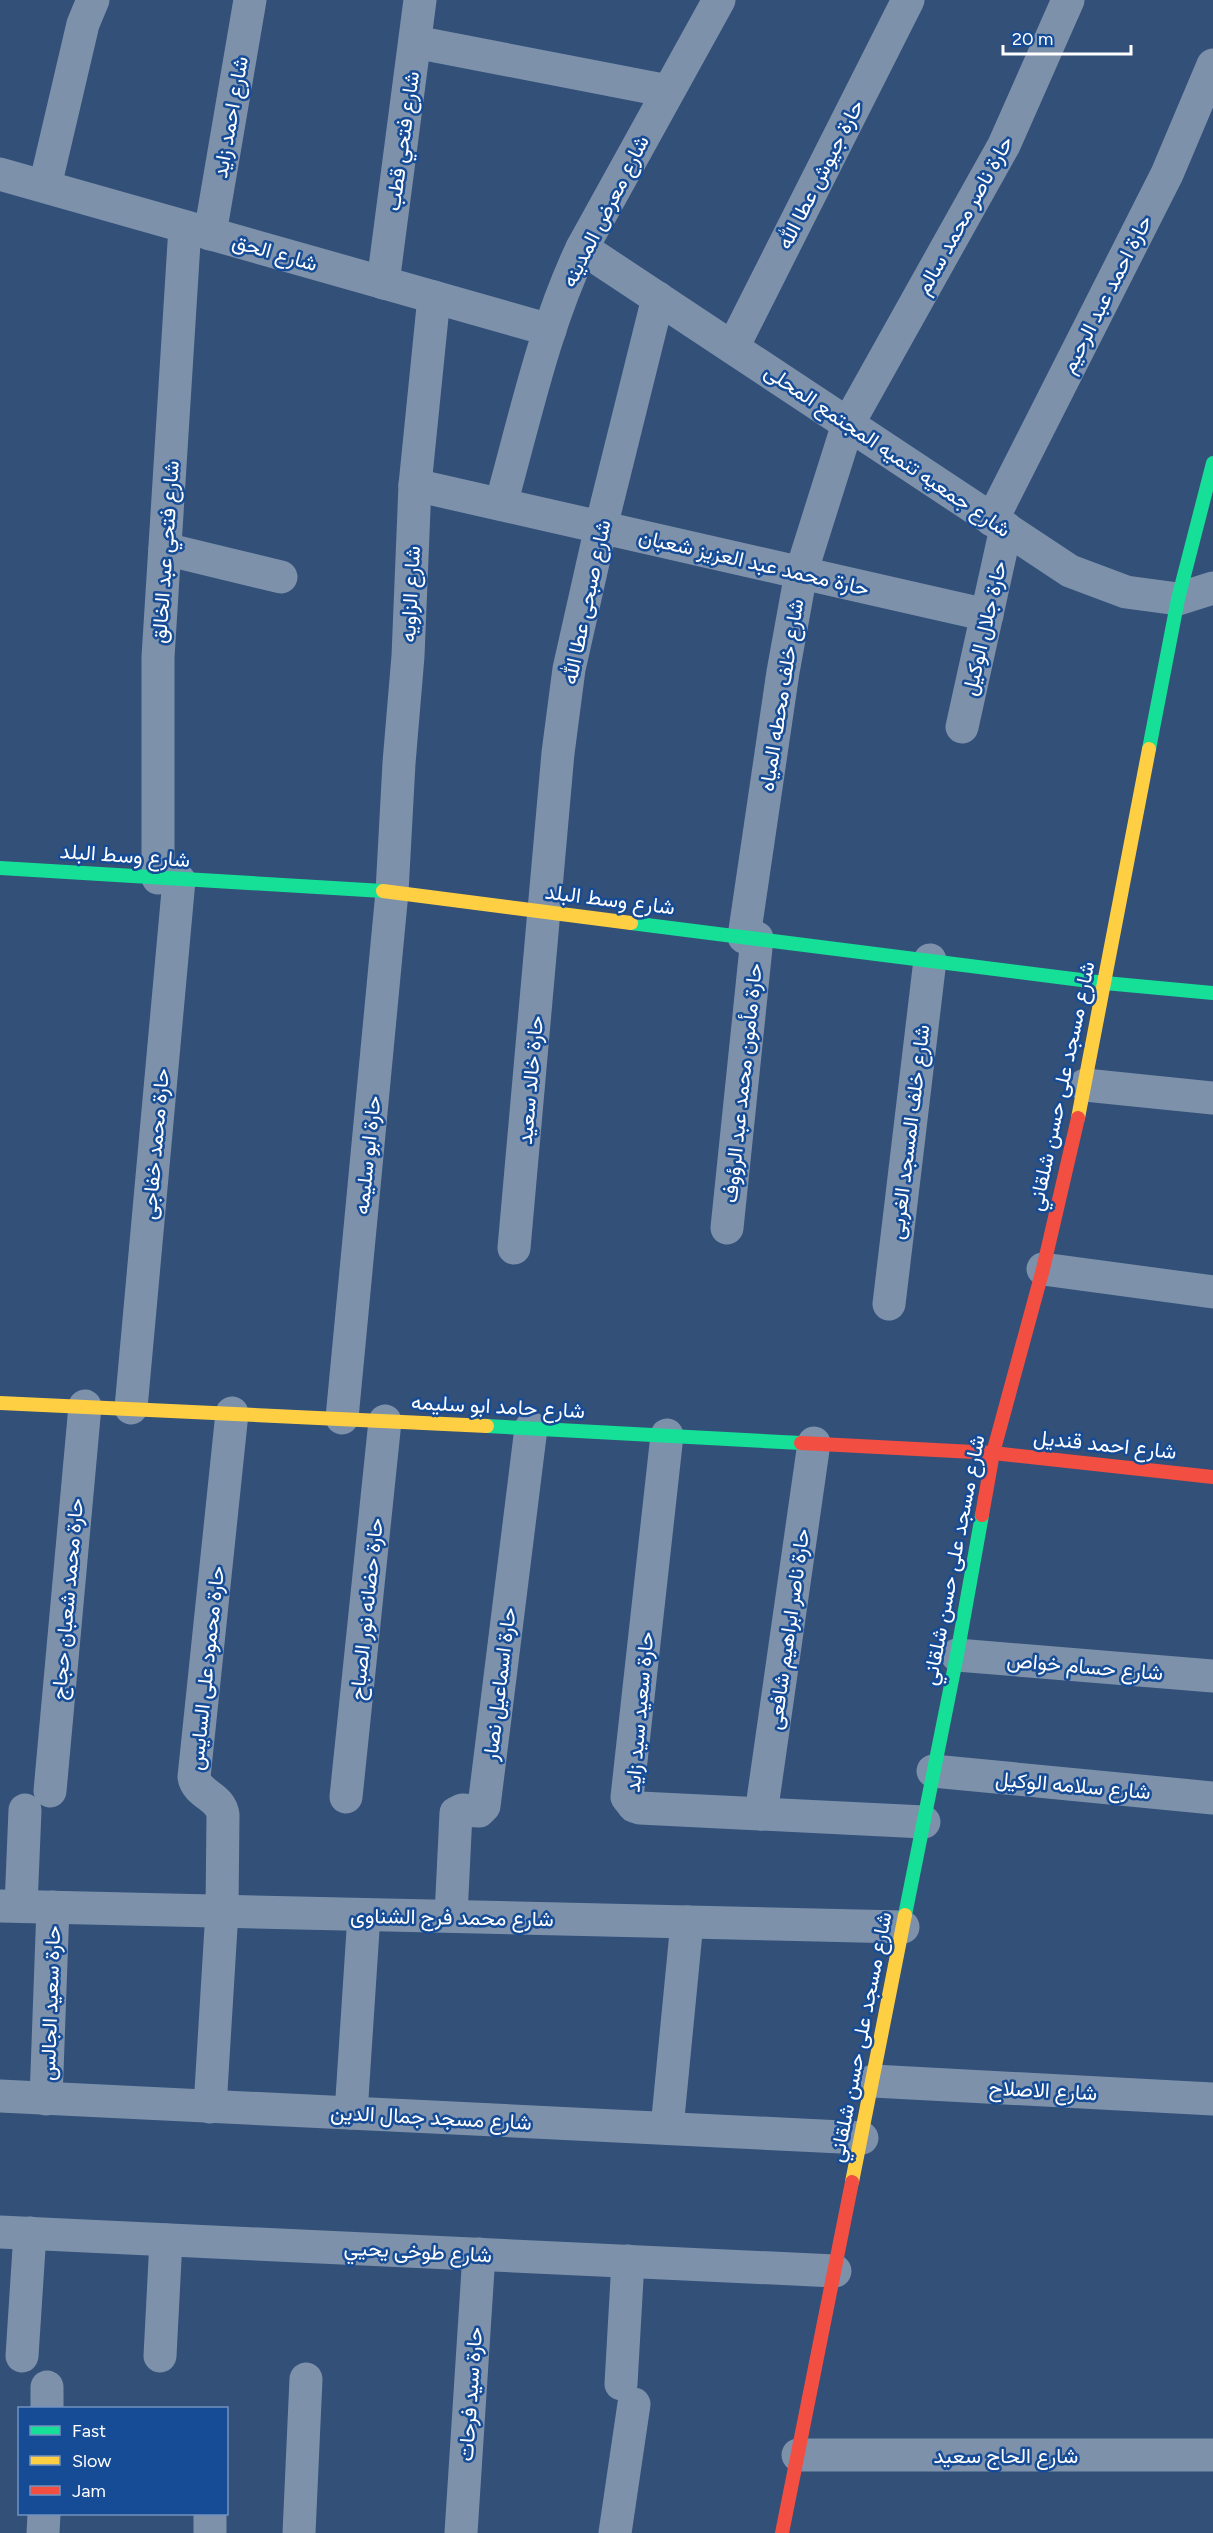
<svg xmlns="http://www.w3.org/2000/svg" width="1213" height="2533" font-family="Figtree,Vazirmatn,sans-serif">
	<rect width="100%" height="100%" fill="#335079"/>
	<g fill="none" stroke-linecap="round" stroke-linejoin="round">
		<g stroke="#7d91ab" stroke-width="33">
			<path d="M 415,42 L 668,91"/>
			<path d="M 0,174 L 550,330"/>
			<path d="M 45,186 L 83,24 L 93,0"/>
			<path d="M 210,234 L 250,0"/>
			<path d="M 582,248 L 1070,571 L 1126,592 L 1178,599 L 1213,588"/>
			<path d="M 383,283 L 420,0"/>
			<path d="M 733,347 L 908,0"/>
			<path d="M 415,485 L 987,615"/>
			<path d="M 501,504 C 525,418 544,328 582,248 L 719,0"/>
			<path d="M 992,520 L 1167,174 L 1213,65"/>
			<path d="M 165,549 L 281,577"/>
			<path d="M 962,727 L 1006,528"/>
			<path d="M 158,878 L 158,657 L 185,227"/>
			<path d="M 744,937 L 783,672 L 801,573 L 848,424 L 1004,145 L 1068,0"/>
			<path d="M 1085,1085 L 1213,1098"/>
			<path d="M 727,1228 L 757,938"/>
			<path d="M 514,1248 L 558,753 L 569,669 L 601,527 L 658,298"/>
			<path d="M 1043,1269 L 1213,1292"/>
			<path d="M 889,1304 L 930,960"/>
			<path d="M 131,1408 L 179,880"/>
			<path d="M 342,1418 L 392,892 L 399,763 L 408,656 L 415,485 L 434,297"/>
			<path d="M 667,1435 L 627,1797 L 634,1806 L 640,1808 L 924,1822"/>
			<path d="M 957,1655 L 1213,1676"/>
			<path d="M 933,1771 L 1213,1798"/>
			<path d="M 50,1791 L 85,1406"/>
			<path d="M 346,1797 L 385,1421"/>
			<path d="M 761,1814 L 814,1443"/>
			<path d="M 0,1906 L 903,1927"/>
			<path d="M 21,1906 L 25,1810"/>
			<path d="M 451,1916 L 456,1813 L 462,1810 L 479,1811 L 484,1806 L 531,1428"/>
			<path d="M 873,2081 L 1213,2099"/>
			<path d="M 0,2096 L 862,2138"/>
			<path d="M 46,2099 L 53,1907"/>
			<path d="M 210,2107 L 222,1911 L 223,1815 C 221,1796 197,1795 194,1777 L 232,1413"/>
			<path d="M 351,2113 L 364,1915"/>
			<path d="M 667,2128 L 687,1922"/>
			<path d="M 0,2232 L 835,2271"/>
			<path d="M 22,2356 L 30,2233"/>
			<path d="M 160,2356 L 166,2240"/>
			<path d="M 621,2384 L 628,2261"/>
			<path d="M 47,2408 L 47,2387"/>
			<path d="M 798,2455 L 1213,2455"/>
			<path d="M 43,2533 L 44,2514"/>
			<path d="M 210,2533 L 210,2514"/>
			<path d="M 299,2533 L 306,2379"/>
			<path d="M 461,2533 L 479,2254"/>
			<path d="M 615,2533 L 634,2404"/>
		</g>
		<g stroke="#16e098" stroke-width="14">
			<path d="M 1149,749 L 1178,599 L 1213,463"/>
			<path d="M 0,868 L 383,891"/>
			<path d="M 631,923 L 1105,983 L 1213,993"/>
			<path d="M 487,1426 L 801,1443"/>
			<path d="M 905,1915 L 957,1655 L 982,1515"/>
		</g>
		<g stroke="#ffcf43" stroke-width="14">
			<path d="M 383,891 L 631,923"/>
			<path d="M 1078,1118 L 1149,749"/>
			<path d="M 0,1403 L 487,1426"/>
			<path d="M 852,2182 L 905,1915"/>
		</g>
		<g stroke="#f24e42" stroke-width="14">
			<path d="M 801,1443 L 993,1453 L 1213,1477"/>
			<path d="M 982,1515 L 993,1453 L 1043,1269 L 1078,1118"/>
			<path d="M 782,2533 L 852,2182"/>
		</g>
	</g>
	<g text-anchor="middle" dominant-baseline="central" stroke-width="5" stroke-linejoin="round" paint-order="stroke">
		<g font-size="21" fill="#fff" stroke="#164b96">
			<text transform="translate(230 117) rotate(-80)">شارع احمد زايد</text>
			<text transform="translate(402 141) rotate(-82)">شارع فتحي قطب</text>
			<text transform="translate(820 174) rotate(-63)">حارة جيوش عطا الله</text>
			<text transform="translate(605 211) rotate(-63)">شارع معرض المدينه</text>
			<text transform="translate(964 215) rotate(-61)">حارة ناصر محمد سالم</text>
			<text transform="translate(275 252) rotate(16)">شارع الحق</text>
			<text transform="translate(1106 294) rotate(-63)">حارة احمد عبد الرحيم</text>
			<text transform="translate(888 450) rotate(34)">شارع جمعيه تنميه المجتمع المحلى</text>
			<text transform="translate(165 552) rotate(-86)">شارع فتحي عبد الخالق</text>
			<text transform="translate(754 562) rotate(13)">حارة محمد عبد العزيز شعبان</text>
			<text transform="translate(410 594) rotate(-87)">شارع الزاويه</text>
			<text transform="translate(586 602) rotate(-78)">شارع صبحى عطا الله</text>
			<text transform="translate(984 628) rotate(-77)">حارة جلال الوكيل</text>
			<text transform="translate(781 695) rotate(-81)">شارع خلف محطه المياه</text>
			<text transform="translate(125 855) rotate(4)">شارع وسط البلد</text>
			<text transform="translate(610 899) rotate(7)">شارع وسط البلد</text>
			<text transform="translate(530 1080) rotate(-85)">حارة خالد سعيد</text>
			<text transform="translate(742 1083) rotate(-84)">حارة مأمون محمد عبد الرؤوف</text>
			<text transform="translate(1061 1086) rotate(-78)">شارع مسجد على حسن شلقاني</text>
			<text transform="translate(909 1132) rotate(-83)">شارع خلف المسجد الغربى</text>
			<text transform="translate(155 1144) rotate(-85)">حارة محمد خفاجى</text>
			<text transform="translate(367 1155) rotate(-84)">حارة ابو سليمه</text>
			<text transform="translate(498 1406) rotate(3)">شارع حامد ابو سليمه</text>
			<text transform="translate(1105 1444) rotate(6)">شارع احمد قنديل</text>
			<text transform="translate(953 1560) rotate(-79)">شارع مسجد على حسن شلقاني</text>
			<text transform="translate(67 1599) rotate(-85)">حارة محمد شعبان حجاج</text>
			<text transform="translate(366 1609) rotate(-84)">حارة حضانه نور الصباح</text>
			<text transform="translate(788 1629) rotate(-82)">حارة ناصر ابراهيم شافعى</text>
			<text transform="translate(1085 1666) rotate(5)">شارع حسام خواص</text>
			<text transform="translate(206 1668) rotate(-84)">حارة محمود على السايس</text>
			<text transform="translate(499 1684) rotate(-83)">حارة اسماعيل نصار</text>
			<text transform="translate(639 1712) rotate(-85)">حارة سعيد سيد زايد</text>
			<text transform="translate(1073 1785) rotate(5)">شارع سلامه الوكيل</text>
			<text transform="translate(452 1917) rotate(1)">شارع محمد فرج الشناوى</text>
			<text transform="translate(50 2003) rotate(-88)">حارة سعيد الجالس</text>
			<text transform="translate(860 2037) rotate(-79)">شارع مسجد على حسن شلقاني</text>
			<text transform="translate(1043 2090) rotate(3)">شارع الاصلاح</text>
			<text transform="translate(431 2117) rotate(3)">شارع مسجد جمال الدين</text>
			<text transform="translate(418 2251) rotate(3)">شارع طوخى يحيي</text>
			<text transform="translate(470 2394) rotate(-86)">حارة سيد فرحات</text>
			<text x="1006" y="2455">شارع الحاج سعيد</text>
		</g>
	</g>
	<rect x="18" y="2407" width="210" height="108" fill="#164b96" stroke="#7393c0" stroke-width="1.5"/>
	<rect x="30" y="2426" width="30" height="9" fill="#16e098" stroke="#7393c0" stroke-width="1.5"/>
	<text x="72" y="2437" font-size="18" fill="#ffffff">Fast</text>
	<rect x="30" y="2456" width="30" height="9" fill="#ffcf43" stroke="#7393c0" stroke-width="1.5"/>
	<text x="72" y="2467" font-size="18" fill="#ffffff">Slow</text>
	<rect x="30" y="2486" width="30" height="9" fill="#f24e42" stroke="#7393c0" stroke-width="1.5"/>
	<text x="72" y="2497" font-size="18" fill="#ffffff">Jam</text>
	<path d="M1003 45v9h128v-9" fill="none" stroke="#ffffff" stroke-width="3"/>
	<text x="1012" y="45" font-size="18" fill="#ffffff" stroke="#164b96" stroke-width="4.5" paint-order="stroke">20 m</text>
</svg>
